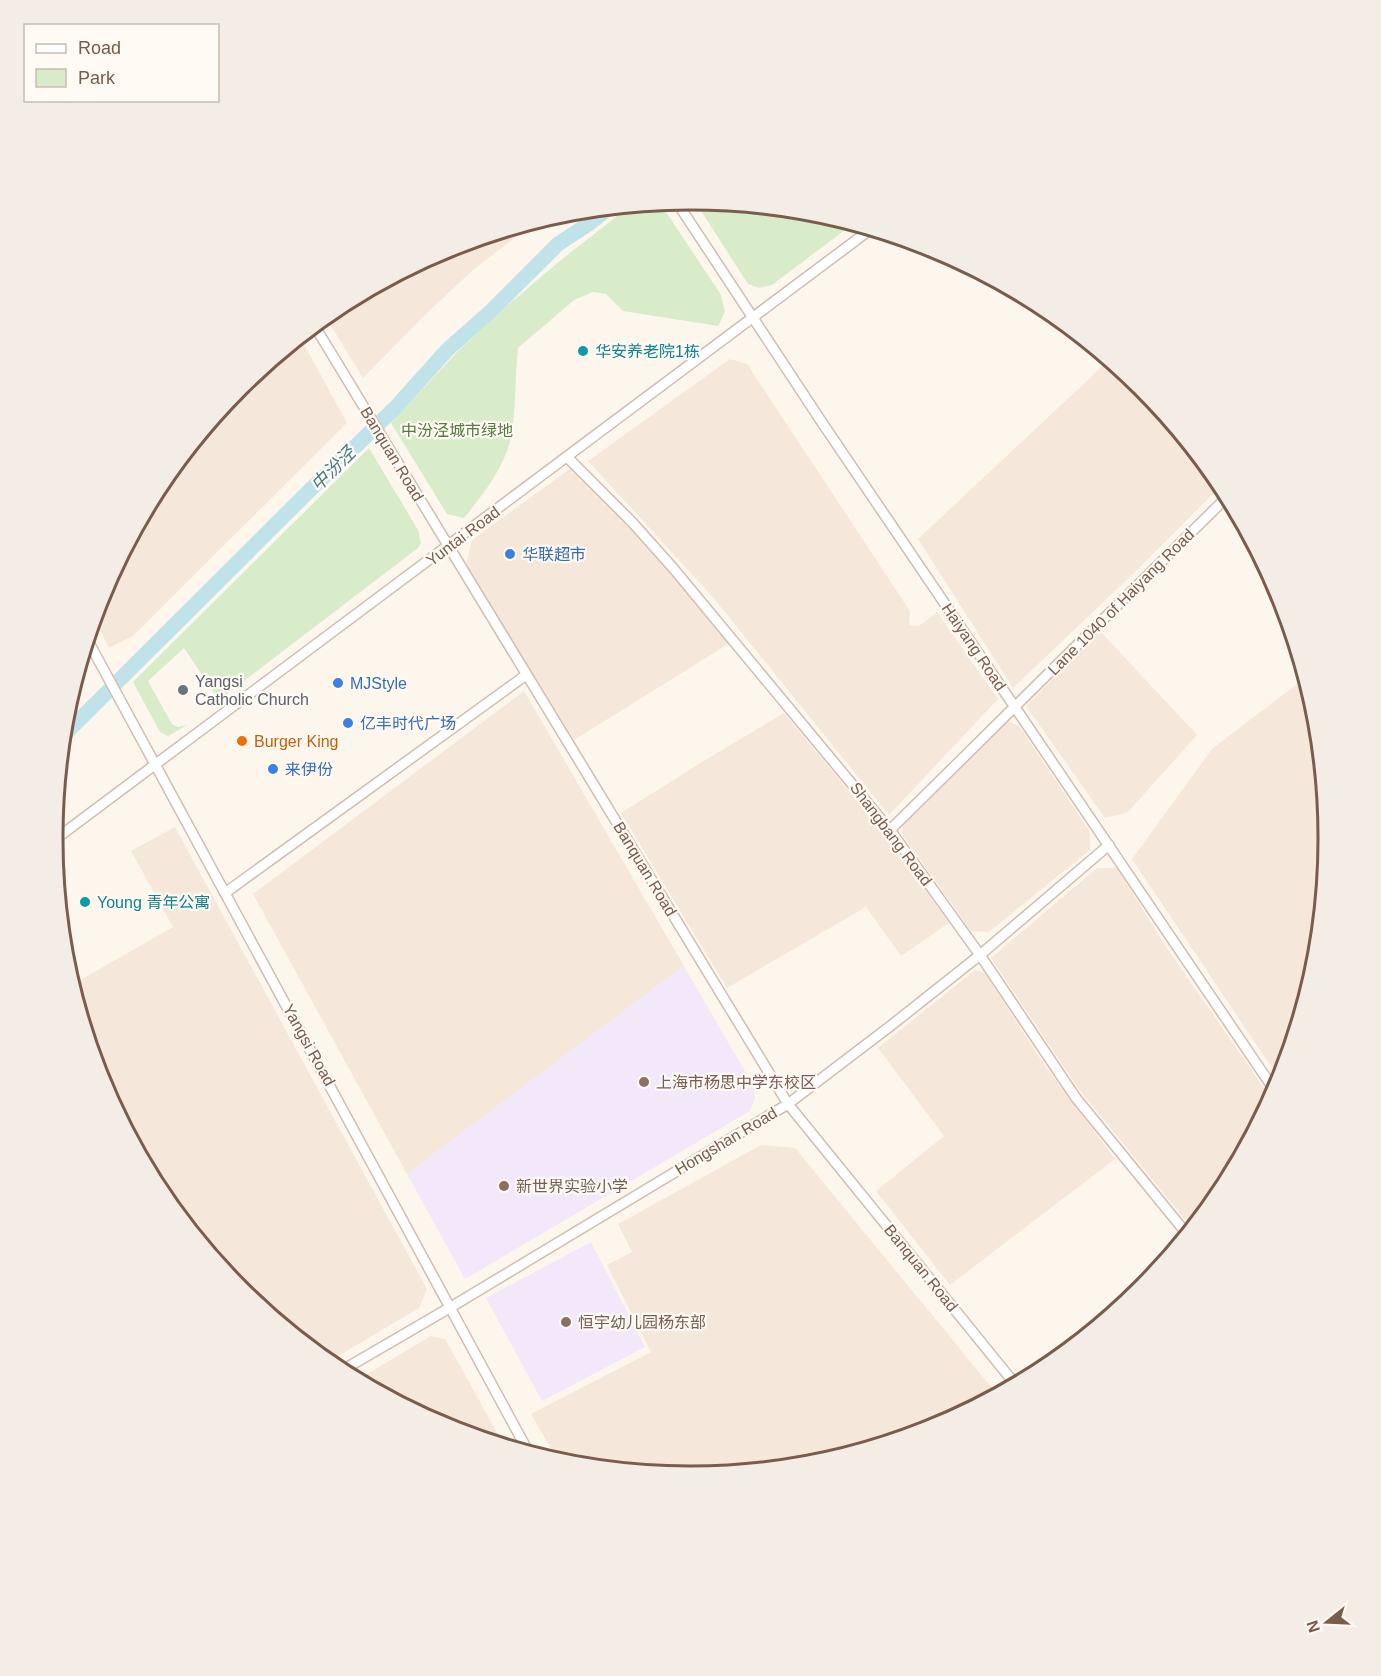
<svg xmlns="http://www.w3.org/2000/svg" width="1381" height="1676" font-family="Arial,'Noto Sans SC',sans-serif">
	<rect width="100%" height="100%" fill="#fdf6ec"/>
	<g fill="#f5e8da">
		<path d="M 535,222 L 473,270 L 426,314 L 363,378 L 325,316 L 336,307 L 447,248 Z"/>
		<path d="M 300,337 L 347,423 L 133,636 L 109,648 L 94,618 L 101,594 L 160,483 L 240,387 Z"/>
		<path d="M 730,359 L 747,364 L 910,611 L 909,625 L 919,626 L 937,612 L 998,699 L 889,815 L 711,595 L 588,461 Z"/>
		<path d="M 1109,360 L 1142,387 L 1222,485 L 1139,568 L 1013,688 L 918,539 Z"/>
		<path d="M 571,468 L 593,488 L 667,568 L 730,643 L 574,740 L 466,566 L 472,540 Z"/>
		<path d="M 1100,631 L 1197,735 L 1127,813 L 1105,818 L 1026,706 Z"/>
		<path d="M 1297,684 L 1315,708 L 1316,714 L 1328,838 L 1316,963 L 1280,1080 L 1132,859 L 1212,749 Z"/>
		<path d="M 524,691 L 684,966 L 407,1174 L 253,894 Z"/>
		<path d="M 784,713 L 886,836 L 949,923 L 901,956 L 866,907 L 727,988 L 621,813 L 702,762 Z"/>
		<path d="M 1008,721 L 1019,726 L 1090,832 L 1090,850 L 989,932 L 971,931 L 902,834 L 904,823 Z"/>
		<path d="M 175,827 L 427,1289 L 419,1308 L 328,1362 L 239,1289 L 160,1192 L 101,1082 L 66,967 L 75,983 L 173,927 L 131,851 Z"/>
		<path d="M 1097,868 L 1117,868 L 1166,947 L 1271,1098 L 1221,1193 L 1192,1228 L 1078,1088 L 991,958 Z"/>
		<path d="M 975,970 L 985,973 L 1041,1060 L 1115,1159 L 950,1285 L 876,1191 L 944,1136 L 878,1048 Z"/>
		<path d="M 761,1145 L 795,1148 L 997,1394 L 934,1428 L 815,1464 L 690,1476 L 559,1462 L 531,1414 L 651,1352 L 607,1265 L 632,1252 L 618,1224 Z"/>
		<path d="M 431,1336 L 445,1339 L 504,1445 L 446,1427 L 357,1380 Z"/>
	</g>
	<g fill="#f3e8fa">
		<path d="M 684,966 L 754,1087 L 755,1099 L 750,1111 L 465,1279 L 407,1174 Z"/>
		<path d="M 591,1242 L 645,1347 L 542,1401 L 486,1298 Z"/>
	</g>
	<g fill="#d8ecc9">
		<path d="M 694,200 L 815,212 L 853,224 L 772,285 L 759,288 L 748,284 Z"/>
		<path d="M 660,203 L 721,295 L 725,312 L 718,326 L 623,311 L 606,294 L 593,292 L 574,300 L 518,348 C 515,376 516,405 512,433 C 506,466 484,493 464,518 L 447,514 L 391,423 L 459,350 L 508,305 L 561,260 L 630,206 Z"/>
		<path d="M 369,448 L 418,530 L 421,543 L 418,548 L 219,700 L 184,648 L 148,681 L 172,724 L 178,727 L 187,725 L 168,736 L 160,732 L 133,682 Z"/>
	</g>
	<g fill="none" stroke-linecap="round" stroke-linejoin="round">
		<path stroke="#bfe3e8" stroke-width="15" d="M 62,737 L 307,493 L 395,408 L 448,349 L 491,311 L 558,244 L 587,225 L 609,208"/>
		<g stroke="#d1beb0" stroke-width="12">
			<g id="minor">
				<path d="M 676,201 L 823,424 L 1275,1091"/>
				<path d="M 314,325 L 788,1104 L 1015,1384"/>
				<path d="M 567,457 L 632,522 L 673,568 L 890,830 L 980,955 L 1076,1098 L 1187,1234"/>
				<path d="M 87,639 L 529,1453"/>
				<path d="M 890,830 L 1228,496"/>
				<path d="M 53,841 L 871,229"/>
				<path d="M 225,893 L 526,675"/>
				<path d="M 341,1371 L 451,1307 L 788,1104 L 893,1024 L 980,955 L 1109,845"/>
			</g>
		</g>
		<use href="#minor" stroke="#fff" stroke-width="9"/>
	</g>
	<g fill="#0f9aa8" stroke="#fffaf3" stroke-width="2">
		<circle cx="583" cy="351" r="6"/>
		<circle cx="85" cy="902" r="6"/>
	</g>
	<g fill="#3f7fe0" stroke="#fffaf3" stroke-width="2">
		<circle cx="510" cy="554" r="6"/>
		<circle cx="338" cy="683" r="6"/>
		<circle cx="348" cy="723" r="6"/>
		<circle cx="273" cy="769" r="6"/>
	</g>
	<circle fill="#6b7280" stroke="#fffaf3" stroke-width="2" cx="183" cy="690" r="6"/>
	<circle fill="#e8710a" stroke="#fffaf3" stroke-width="2" cx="242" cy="741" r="6"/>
	<g fill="#8d6e63" stroke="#fffaf3" stroke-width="2">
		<circle cx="644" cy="1082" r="6"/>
		<circle cx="504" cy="1186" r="6"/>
		<circle cx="566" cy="1322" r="6"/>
	</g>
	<g text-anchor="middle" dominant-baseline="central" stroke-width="4.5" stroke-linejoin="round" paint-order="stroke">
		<g font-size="16" fill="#0d838f" stroke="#fffaf3" text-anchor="start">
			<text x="595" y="351">华安养老院1栋</text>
			<text x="97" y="902">Young 青年公寓</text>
		</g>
		<g font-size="16" fill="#537a41" stroke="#fffaf3">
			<text x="457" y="430">中汾泾城市绿地</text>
		</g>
		<g font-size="16" fill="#7a5c4d" stroke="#fffaf3">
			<text transform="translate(392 454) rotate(59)">Banquan Road</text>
			<text transform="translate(463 536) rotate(-37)">Yuntai Road</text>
			<text transform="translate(1121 602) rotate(-45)">Lane 1040 of Haiyang Road</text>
			<text transform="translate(974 647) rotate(56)">Haiyang Road</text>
			<text transform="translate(891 834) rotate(53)">Shangbang Road</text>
			<text transform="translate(645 869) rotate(59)">Banquan Road</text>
			<text transform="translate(309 1045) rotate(61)">Yangsi Road</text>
			<text transform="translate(726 1141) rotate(-31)">Hongshan Road</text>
			<text transform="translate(921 1268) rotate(51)">Banquan Road</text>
		</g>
		<g font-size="16" fill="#366cbe" stroke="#fffaf3" text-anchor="start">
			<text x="522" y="554">华联超市</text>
			<text x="350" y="683">MJStyle</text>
			<text x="360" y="723">亿丰时代广场</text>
			<text x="285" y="769">来伊份</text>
		</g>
		<g font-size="16" fill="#5b616d" stroke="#fffaf3" text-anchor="start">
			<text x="195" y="681">Yangsi<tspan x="195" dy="18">Catholic Church</tspan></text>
		</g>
		<g font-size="16" fill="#c56008" stroke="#fffaf3" text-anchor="start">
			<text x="254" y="741">Burger King</text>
		</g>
		<g font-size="16" fill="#785e54" stroke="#fffaf3" text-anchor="start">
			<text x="656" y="1082">上海市杨思中学东校区</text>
			<text x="516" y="1186">新世界实验小学</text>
			<text x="578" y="1322">恒宇幼儿园杨东部</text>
		</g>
		<g font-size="18" font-style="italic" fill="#437c86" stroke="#fffaf3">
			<text transform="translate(333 469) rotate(-45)">中汾泾</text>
		</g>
	</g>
	<path d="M0 0H1381V1676H0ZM690 210H691A627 627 0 0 1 1318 837V839A627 627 0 0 1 691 1466H690A627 627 0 0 1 63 839V837A627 627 0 0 1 690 210Z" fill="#f4ede6" fill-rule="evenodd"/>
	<path fill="none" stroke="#7a5c4d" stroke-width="3" d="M690 210H691A627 627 0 0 1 1318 837V839A627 627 0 0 1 691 1466H690A627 627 0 0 1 63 839V837A627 627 0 0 1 690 210Z"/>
	<rect x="24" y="24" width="195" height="78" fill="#fffaf3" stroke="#cabbb1" stroke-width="1.5"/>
	<rect x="36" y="44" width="30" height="9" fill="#ffffff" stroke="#cabbb1" stroke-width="1.5"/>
	<text x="78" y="54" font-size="18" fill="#7a5c4d">Road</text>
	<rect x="36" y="69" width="30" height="18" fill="#d8ecc9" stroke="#cabbb1" stroke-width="1.5"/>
	<text x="78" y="84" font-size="18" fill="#7a5c4d">Park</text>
	<g transform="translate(1327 1622) rotate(252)" stroke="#fffaf3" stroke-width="4.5" paint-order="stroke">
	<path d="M0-4.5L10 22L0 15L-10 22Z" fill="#7a5c4d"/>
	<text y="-9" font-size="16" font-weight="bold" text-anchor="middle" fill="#7a5c4d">N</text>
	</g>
</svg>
